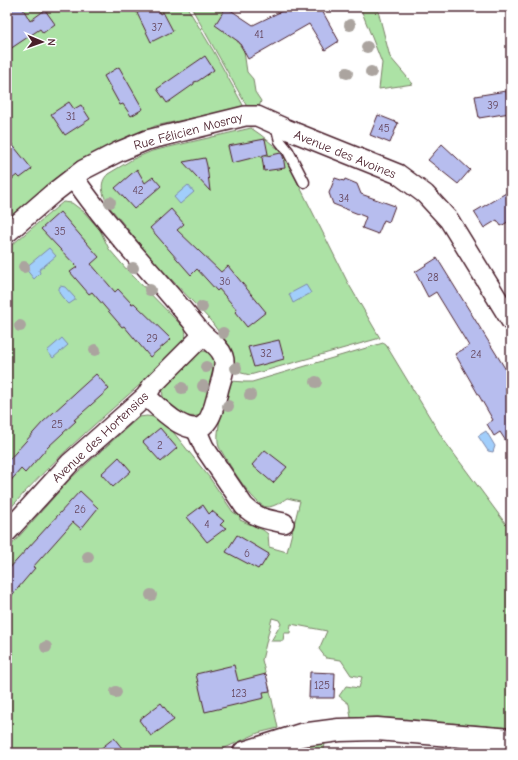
<svg xmlns="http://www.w3.org/2000/svg" width="518" height="760" font-family="'Comic Neue',sans-serif">
	<rect width="100%" height="100%" fill="#fff"/>
	<filter id="ink" filterUnits="userSpaceOnUse"><feTurbulence type="fractalNoise" baseFrequency=".025" numOctaves="2"/><feDisplacementMap in="SourceGraphic" scale="8" xChannelSelector="R" yChannelSelector="G"/><feConvolveMatrix kernelMatrix="1 2 1 2 8 2 1 2 1" color-interpolation-filters="sRGB"/></filter>
	<g filter="url(#ink)">
		<g fill="#ace2a5" stroke="#7b8068">
			<path d="M 7,7 L 187,7 L 214,52 L 244,107 L 155,126 L 142,133 L 130,135 L 65,171 L 48,184 L 7,224 Z"/>
			<path d="M 191,7 L 223,7 L 224,22 L 244,51 L 247,72 L 253,79 L 255,92 L 261,101 L 258,110 L 250,112 Z"/>
			<path d="M 360,7 L 377,7 L 390,57 L 413,84 L 379,89 L 382,63 Z"/>
			<path d="M 251,128 L 261,135 L 283,153 L 348,283 L 380,338 L 250,375 L 233,371 L 232,355 L 229,346 L 210,320 L 152,259 L 108,205 C 103,195 98,183 108,174 L 133,159 L 152,151 Z"/>
			<path d="M 63,202 L 72,203 L 84,212 L 100,230 L 109,249 L 128,271 L 184,328 C 190,338 179,348 173,356 C 116,406 57,454 7,512 L 7,249 Z"/>
			<path d="M 383,343 L 386,345 L 443,439 L 511,531 L 511,728 L 378,717 L 351,718 L 349,704 L 339,696 L 346,686 L 359,688 L 362,677 L 351,675 L 341,660 L 326,658 L 319,649 L 327,631 L 291,624 L 290,633 L 284,633 L 283,641 L 271,641 L 281,624 L 279,620 L 272,618 L 262,660 L 271,695 L 278,728 L 258,733 L 214,753 L 7,753 L 7,550 L 70,479 L 139,417 L 147,416 L 154,417 L 160,418 L 166,423 L 209,477 L 233,512 L 240,516 L 240,520 L 263,530 L 268,534 L 269,547 L 287,552 L 300,501 L 287,498 C 281,502 274,507 267,507 C 254,507 226,459 219,447 C 214,431 226,398 231,381 L 244,382 L 252,382 Z"/>
			<path d="M 203,351 L 209,352 L 220,364 L 202,415 C 182,421 156,407 164,384 L 196,354 Z"/>
			<path d="M 325,744 L 323,753 L 278,753 L 301,745 Z"/>
		</g>
		<g fill="#a1cefb" stroke="#7e88a8">
			<path d="M 188,185 L 194,192 L 180,204 L 174,197 Z"/>
			<path d="M 49,248 L 56,256 L 39,270 L 40,273 L 34,279 L 25,268 Z"/>
			<path d="M 306,285 L 311,293 L 293,303 L 289,294 Z"/>
			<path d="M 60,286 L 65,287 L 75,298 L 75,300 L 69,304 C 64,299 56,293 60,286 Z"/>
			<path d="M 62,338 L 68,345 L 53,358 L 47,351 Z"/>
			<path d="M 486,431 L 495,446 L 493,452 L 488,451 L 478,436 Z"/>
		</g>
		<g fill="#b7bdee" stroke="#4a1f2b">
			<path d="M 7,7 L 22,7 L 30,21 L 45,10 L 55,24 L 43,33 L 40,29 L 7,51 Z"/>
			<path d="M 148,7 L 157,7 L 160,14 L 163,12 L 173,31 L 151,42 L 137,13 Z"/>
			<path d="M 226,7 L 253,25 L 282,11 L 280,7 L 320,7 L 339,41 L 325,50 L 309,24 L 248,59 L 239,42 L 215,25 Z"/>
			<path d="M 205,56 L 214,70 L 198,81 L 194,82 L 194,84 L 167,103 L 157,89 Z"/>
			<path d="M 119,67 L 143,109 L 131,116 L 123,104 L 120,105 L 104,76 Z"/>
			<path d="M 506,91 L 510,113 L 479,118 L 475,96 Z"/>
			<path d="M 69,102 L 74,109 L 81,105 L 90,119 L 65,135 L 51,114 Z"/>
			<path d="M 378,115 L 398,123 L 390,143 L 370,135 Z"/>
			<path d="M 7,138 L 32,169 L 20,178 L 17,175 L 7,183 Z"/>
			<path d="M 265,139 L 268,154 L 232,163 L 228,146 Z"/>
			<path d="M 442,144 L 470,170 L 458,184 L 428,160 Z"/>
			<path d="M 281,153 L 283,156 L 285,168 L 264,171 L 262,157 Z"/>
			<path d="M 205,158 L 207,166 L 210,191 L 183,162 Z"/>
			<path d="M 137,169 L 145,183 L 153,177 L 161,186 L 134,209 L 115,188 Z"/>
			<path d="M 335,178 L 344,181 L 345,179 L 357,184 L 361,194 L 395,206 L 389,222 L 384,220 L 378,234 L 362,228 L 366,217 L 333,204 L 329,193 Z"/>
			<path d="M 506,193 L 511,202 L 511,220 L 501,226 L 497,220 L 484,228 L 474,212 Z"/>
			<path d="M 171,209 L 184,224 L 177,230 L 221,272 L 228,266 L 266,312 L 247,327 L 235,312 L 237,310 L 219,289 L 217,291 L 197,269 L 191,275 L 150,228 Z"/>
			<path d="M 60,212 L 99,257 L 91,264 L 115,292 L 118,289 L 132,304 L 134,303 L 171,339 L 150,357 L 124,326 L 122,327 L 92,292 L 89,294 L 70,272 L 77,267 L 41,229 Z"/>
			<path d="M 437,258 L 511,378 L 511,449 L 500,432 L 494,436 L 487,424 L 493,420 L 455,354 L 469,346 L 436,292 L 428,297 L 415,272 Z"/>
			<path d="M 279,340 L 284,359 L 254,367 L 248,347 Z"/>
			<path d="M 96,374 L 109,389 L 74,420 L 76,421 L 48,447 L 25,473 L 21,469 L 7,485 L 7,462 L 43,422 Z"/>
			<path d="M 160,428 L 177,448 L 161,462 L 143,442 Z"/>
			<path d="M 265,450 L 287,467 L 273,483 L 252,465 Z"/>
			<path d="M 119,457 L 131,471 L 113,487 L 101,474 Z"/>
			<path d="M 80,491 L 98,508 L 81,529 L 73,522 L 33,567 L 35,568 L 7,601 L 7,571 Z"/>
			<path d="M 203,505 L 209,514 L 212,511 L 224,521 L 220,525 L 226,528 L 207,542 L 187,517 Z"/>
			<path d="M 237,535 L 269,554 L 261,567 L 260,566 L 258,569 L 226,552 Z"/>
			<path d="M 234,665 L 238,681 L 266,674 L 270,691 L 263,692 L 264,698 L 205,712 L 196,674 Z"/>
			<path d="M 310,672 L 335,673 L 334,698 L 309,698 Z"/>
			<path d="M 161,703 L 174,720 L 151,736 L 139,720 Z"/>
			<path d="M 114,738 L 126,753 L 95,753 Z"/>
		</g>
		<g fill="none" stroke-linecap="round" stroke-linejoin="round">
			<g stroke="#4a1f2b" stroke-width="13">
				<path id="service" d="M 276,125 L 280,141 L 288,151 L 304,182"/>
			</g>
			<g stroke="#4a1f2b" stroke-width="22">
				<g id="minor">
					<path d="M 74,178 C 111,232 158,278 199,330 C 206,339 219,345 223,356 C 227,367 220,382 218,392 C 215,402 213,415 206,423 C 190,441 158,407 146,396"/>
					<path d="M 7,233 L 52,194 L 83,170 L 118,152 L 147,140 L 245,116 L 257,116 L 286,129 L 398,174 L 425,194 L 449,220 L 511,321"/>
					<path d="M 196,429 L 204,447 L 244,506 C 257,519 267,519 284,523"/>
					<path d="M 7,532 L 70,463 L 146,396 L 152,386 L 203,335"/>
				</g>
			</g>
			<g stroke="#4a1f2b" stroke-width="25">
				<path id="tertiary" d="M 244,753 L 301,735 L 339,730 L 377,729 L 511,740"/>
			</g>
			<use href="#service" stroke="#fff" stroke-width="10"/>
			<use href="#minor" stroke="#fff" stroke-width="19"/>
			<use href="#tertiary" stroke="#fff" stroke-width="22"/>
		</g>
		<g fill="#aba49f">
			<circle cx="350" cy="25" r="6"/>
			<circle cx="367" cy="47" r="6"/>
			<circle cx="371" cy="72" r="6"/>
			<circle cx="347" cy="73" r="6"/>
			<circle cx="110" cy="202" r="6"/>
			<circle cx="24" cy="267" r="6"/>
			<circle cx="133" cy="268" r="6"/>
			<circle cx="150" cy="290" r="6"/>
			<circle cx="202" cy="307" r="6"/>
			<circle cx="20" cy="326" r="6"/>
			<circle cx="223" cy="333" r="6"/>
			<circle cx="95" cy="350" r="6"/>
			<circle cx="206" cy="367" r="6"/>
			<circle cx="236" cy="368" r="6"/>
			<circle cx="316" cy="382" r="6"/>
			<circle cx="203" cy="386" r="6"/>
			<circle cx="182" cy="388" r="6"/>
			<circle cx="250" cy="395" r="6"/>
			<circle cx="228" cy="406" r="6"/>
			<circle cx="88" cy="557" r="6"/>
			<circle cx="151" cy="595" r="6"/>
			<circle cx="46" cy="647" r="6"/>
			<circle cx="116" cy="692" r="6"/>
		</g>
	</g>
	<g text-anchor="middle" dominant-baseline="central" stroke-width="4" stroke-linejoin="round" paint-order="stroke">
		<g font-size="11" fill="#65465c">
			<text x="157" y="27">37</text>
			<text x="259" y="34">41</text>
			<text x="493" y="105">39</text>
			<text x="71" y="116">31</text>
			<text x="384" y="128">45</text>
			<text x="138" y="190">42</text>
			<text x="344" y="198">34</text>
			<text x="60" y="231">35</text>
			<text x="433" y="277">28</text>
			<text x="225" y="281">36</text>
			<text x="152" y="338">29</text>
			<text x="266" y="353">32</text>
			<text x="476" y="354">24</text>
			<text x="57" y="424">25</text>
			<text x="160" y="445">2</text>
			<text x="80" y="509">26</text>
			<text x="207" y="524">4</text>
			<text x="247" y="553">6</text>
			<text x="322" y="685">125</text>
			<text x="239" y="693">123</text>
		</g>
		<g font-size="13" fill="#4a1f2b" stroke="#fff">
			<text transform="translate(188 131) rotate(-15)">Rue Félicien Mosray</text>
			<text transform="translate(345 154) rotate(22)">Avenue des Avoines</text>
			<text transform="translate(100 437) rotate(-43)">Avenue des Hortensias</text>
		</g>
	</g>
	<rect width="518" height="760" fill="none" stroke="#fff" stroke-width="24"/>
	<rect x="12" y="12" width="494" height="736" fill="none" stroke="#4a1f2b" stroke-width="1.5" filter="url(#ink)"/>
	<g transform="translate(42 42) rotate(92)" stroke="#ffffff" stroke-width="3" paint-order="stroke">
	<path d="M0-3L7 15L0 10L-7 15Z" fill="#4a1f2b"/>
	<text y="-6" font-size="11" font-weight="bold" text-anchor="middle" fill="#4a1f2b">N</text>
	</g>
</svg>
